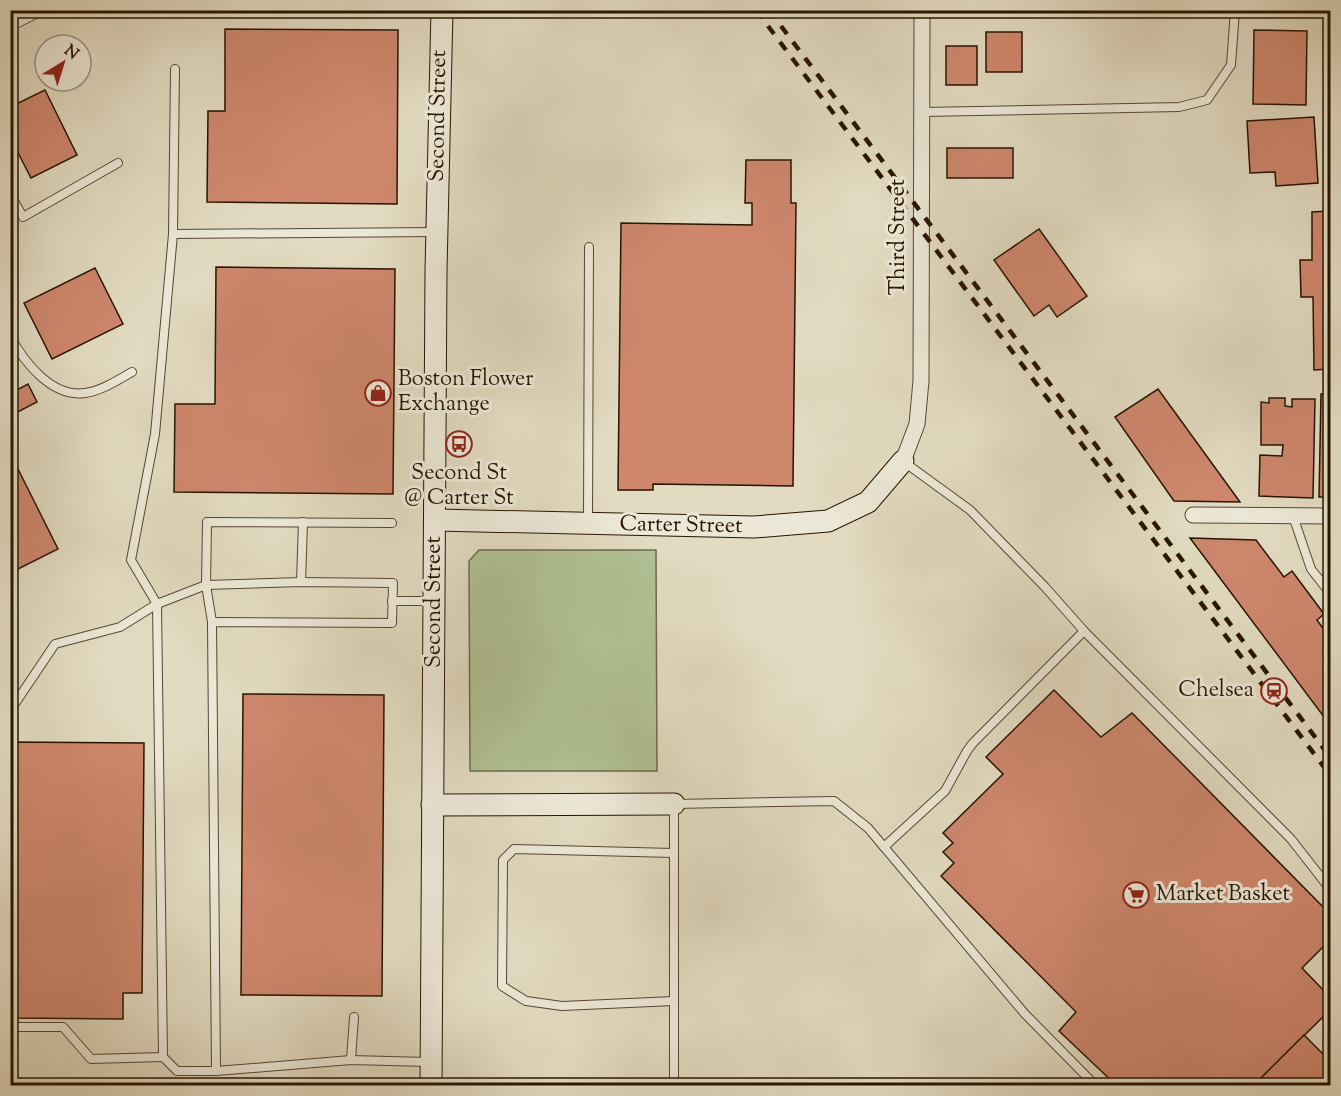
<svg xmlns="http://www.w3.org/2000/svg" width="1341" height="1096" font-family="'Sorts Mill Goudy',serif">
	<rect width="100%" height="100%" fill="#e2dbc1"/>
	<filter id="stains"><feTurbulence type="fractalNoise" baseFrequency=".00333" numOctaves="4"/><feColorMatrix values="0 0 0 0 .2 0 0 0 0 .09 0 0 0 0 .02 0 0 0 .5 -.17"/></filter>
	<radialGradient id="worn" r=".72"><stop offset=".6" stop-color="#630" stop-opacity="0"/><stop offset="1" stop-color="#630" stop-opacity=".3"/></radialGradient>
	<path fill="#b0c195" stroke="#6c6a4b" stroke-width="1.5" d="M 479,550 L 656,550 L 657,771 L 470,771 L 469,561 Z"/>
	<g fill="#ce876d" stroke="#281401" stroke-width="1.5">
		<path d="M 225,29 L 398,30 L 397,204 L 207,202 L 208,111 L 225,111 Z"/>
		<path d="M 1254,30 L 1307,31 L 1306,105 L 1253,104 Z"/>
		<rect x="986" y="32" width="36" height="40"/>
		<rect x="946" y="46" width="31" height="39"/>
		<path d="M 45,90 L 77,155 L 31,178 L 10,137 L 10,107 Z"/>
		<path d="M 1314,117 L 1318,183 L 1276,186 L 1275,172 L 1250,173 L 1247,121 Z"/>
		<rect x="947" y="148" width="66" height="30"/>
		<path d="M 746,160 L 791,160 L 791,203 L 796,203 L 793,486 L 653,484 L 653,490 L 618,490 L 621,223 L 752,225 L 752,203 L 745,203 Z"/>
		<path d="M 1330,211 L 1330,369 L 1314,370 L 1313,297 L 1301,297 L 1300,260 L 1312,260 L 1312,212 Z"/>
		<path d="M 1039,229 L 1087,296 L 1057,317 L 1049,305 L 1034,316 L 994,260 Z"/>
		<path d="M 216,267 L 395,269 L 393,494 L 174,492 L 175,404 L 215,404 Z"/>
		<path d="M 95,268 L 123,324 L 52,359 L 24,303 Z"/>
		<path d="M 28,384 L 37,402 L 10,416 L 10,388 L 13,392 Z"/>
		<path d="M 1158,389 L 1240,502 L 1174,501 L 1115,417 Z"/>
		<path d="M 1321,394 L 1330,394 L 1330,497 L 1319,497 Z"/>
		<path d="M 1269,398 L 1285,398 L 1285,406 L 1292,407 L 1292,399 L 1315,399 L 1313,498 L 1259,496 L 1260,455 L 1282,456 L 1283,445 L 1261,445 L 1261,402 L 1269,403 Z"/>
		<path d="M 10,453 L 58,549 L 10,573 Z"/>
		<path d="M 1190,538 L 1256,540 L 1284,577 L 1292,571 L 1324,614 L 1317,620 L 1330,638 L 1330,725 Z"/>
		<path d="M 1054,690 L 1101,737 L 1132,713 L 1330,914 L 1330,940 L 1302,968 L 1330,997 L 1330,1010 L 1253,1086 L 1117,1086 L 1059,1031 L 1076,1012 L 941,876 L 954,863 L 943,852 L 953,843 L 943,833 L 1003,774 L 986,757 Z"/>
		<path d="M 243,694 L 384,695 L 382,996 L 241,995 Z"/>
		<path d="M 10,742 L 144,743 L 142,993 L 123,993 L 123,1019 L 13,1018 L 14,992 L 10,992 Z"/>
		<path d="M 1304,1035 L 1330,1061 L 1330,1086 L 1253,1086 Z"/>
	</g>
	<g fill="none" stroke-linecap="round" stroke-linejoin="round">
		<g stroke="#564631" stroke-width="10">
			<g id="service">
				<path d="M 175,69 L 173,234 L 435,232"/>
				<path d="M 922,112 L 1179,107 L 1207,100 L 1231,65 L 1235,10"/>
				<path d="M 10,194 L 23,217 L 118,163"/>
				<path d="M 10,336 C 24,362 52,398 85,393 C 101,391 118,380 132,372"/>
				<path d="M 904,462 L 970,510 L 1045,587 L 1084,631 L 1291,839 L 1330,889"/>
				<path d="M 1293,516 L 1311,569 L 1330,593"/>
				<path d="M 588,523 L 589,247"/>
				<path d="M 301,582 L 303,522"/>
				<path d="M 392,601 L 433,601"/>
				<path d="M 212,622 L 206,585 L 207,522 L 392,523"/>
				<path d="M 10,711 L 55,644 L 120,627 L 157,604 L 206,585 L 301,582 L 393,583 L 392,623 L 212,622 L 216,1071 L 351,1060 L 428,1062"/>
				<path d="M 884,847 L 945,791 L 967,751 L 973,743 L 1084,631"/>
				<path d="M 674,853 L 514,849 L 503,860 L 502,986 L 526,1001 L 562,1006 L 674,1001"/>
				<path d="M 10,1027 L 63,1027 L 91,1059 L 163,1057 L 157,604 L 131,560 L 155,434 L 173,234"/>
				<path d="M 163,1057 L 177,1071 L 216,1071"/>
				<path d="M 351,1060 L 354,1017"/>
				<path d="M 674,1086 L 674,804 L 834,801 L 868,828 L 1025,1014 L 1096,1086"/>
			</g>
		</g>
		<g stroke="#564631" stroke-width="17">
			<g id="minor">
				<path d="M 10,23 L 36,10"/>
				<path d="M 903,461 L 917,424 L 921,381 L 922,10"/>
				<path d="M 1193,515 L 1330,516"/>
			</g>
		</g>
		<g stroke="#281401" stroke-width="23">
			<g id="secondary">
				<path d="M 436,520 L 754,527 L 828,521 L 868,502 L 903,461"/>
				<path d="M 432,805 L 674,804"/>
				<path d="M 431,1086 L 436,271 L 442,10"/>
			</g>
		</g>
		<use href="#service" stroke="#ece8d7" stroke-width="8"/>
		<use href="#minor" stroke="#ece8d7" stroke-width="15"/>
		<use href="#secondary" stroke="#ece8d7" stroke-width="21"/>
		<g stroke="#281401" stroke-width="4.5" stroke-dasharray="10 10" stroke-linecap="butt">
			<path d="M 756,10 L 1330,775"/>
			<path d="M 769,10 L 1330,757"/>
		</g>
	</g>
	<defs>
		<g id="shop-ring" transform="scale(1.35)"><circle r="9.5" fill="#ece8d7" stroke="#8f2418" stroke-width="1.5"/><path d="M-5-2.5h2.3a2.7 3.5 0 0 1 5.4 0H5L5.5 6h-11ZM-1.5-2.5h3a1.5 2.3 0 0 0-3 0Z" fill="#8f2418"/></g>
		<g id="bus-ring" transform="scale(1.35)"><circle r="9.5" fill="#ece8d7" stroke="#8f2418" stroke-width="1.5"/><path d="M-5-6H5V4H4V6H2V4H-2V6H-4V4H-5ZM-3.5-4V0h7V-4ZM-3.5 1.2v1.5H-2V1.2ZM2 1.2v1.5H3.5V1.2Z" fill="#8f2418"/></g>
		<g id="station-ring" transform="scale(1.35)"><circle r="9.5" fill="#ece8d7" stroke="#8f2418" stroke-width="1.5"/><path d="M-3-6H3Q5-6 5-4V2Q5 4 3 4L4.5 6H3L1.5 4h-3L-3 6H-4.5L-3 4Q-5 4-5 2V-4Q-5-6-3-6ZM-3.5-4v3h7v-3ZM-3.5 1v1.5H-2V1ZM2 1v1.5H3.5V1Z" fill="#8f2418"/></g>
		<g id="supermarket-ring" transform="scale(1.35)"><circle r="9.5" fill="#ece8d7" stroke="#8f2418" stroke-width="1.5"/><path d="M-6-5.5h2.5l.6 2H6L4.5 2H-2.5L-4.4-4H-6ZM-1.5 3.2a1.3 1.3 0 1 0 .1 0ZM3 3.2a1.3 1.3 0 1 0 .1 0Z" fill="#8f2418"/></g>
	</defs>
	<g fill-rule="evenodd">
		<use href="#shop-ring" x="378" y="393"/>
		<use href="#bus-ring" x="459" y="444"/>
		<use href="#station-ring" x="1274" y="691"/>
		<use href="#supermarket-ring" x="1136" y="895"/>
	</g>
	<g text-anchor="middle" dominant-baseline="central" stroke-width="6" stroke-linejoin="round" paint-order="stroke">
		<g font-size="22" fill="#281401" stroke="#ece8d7">
			<text transform="translate(439 116) rotate(-89)">Second Street</text>
			<text transform="translate(899 237) rotate(-90)">Third Street</text>
			<text transform="translate(681 526) rotate(1)">Carter Street</text>
			<text transform="translate(435 602) rotate(-90)">Second Street</text>
		</g>
		<g font-size="22" fill="#281401" stroke="#ece8d7" text-anchor="start">
			<text x="398" y="380">Boston Flower<tspan x="398" dy="25">Exchange</tspan></text>
			<text x="459" y="474" text-anchor="middle">Second St<tspan x="459" dy="25">@ Carter St</tspan></text>
			<text x="1254" y="691" text-anchor="end">Chelsea</text>
			<text x="1156" y="895">Market Basket</text>
		</g>
	</g>
	<rect width="1341" height="1096" fill="none" stroke="#e2dbc1" stroke-width="36"/>
	<rect x="12" y="12" width="1317" height="1072" fill="none" stroke="#281401" stroke-width="3"/>
	<rect x="18" y="18" width="1305" height="1060" fill="none" stroke="#281401" stroke-width="1.5"/>
	<g transform="translate(63 63) rotate(38)"><circle r="28" fill="#ece8d7" stroke="#9e9381" stroke-width="1.5"/>
	<path d="M0-4.5L10 22L0 15L-10 22Z" fill="#8f2418"/>
	<text y="-9" font-size="16" font-weight="bold" text-anchor="middle" fill="#281401">N</text>
	</g>
	<rect width="100%" height="100%" filter="url(#stains)"/>
	<rect width="100%" height="100%" fill="url(#worn)"/>
</svg>
